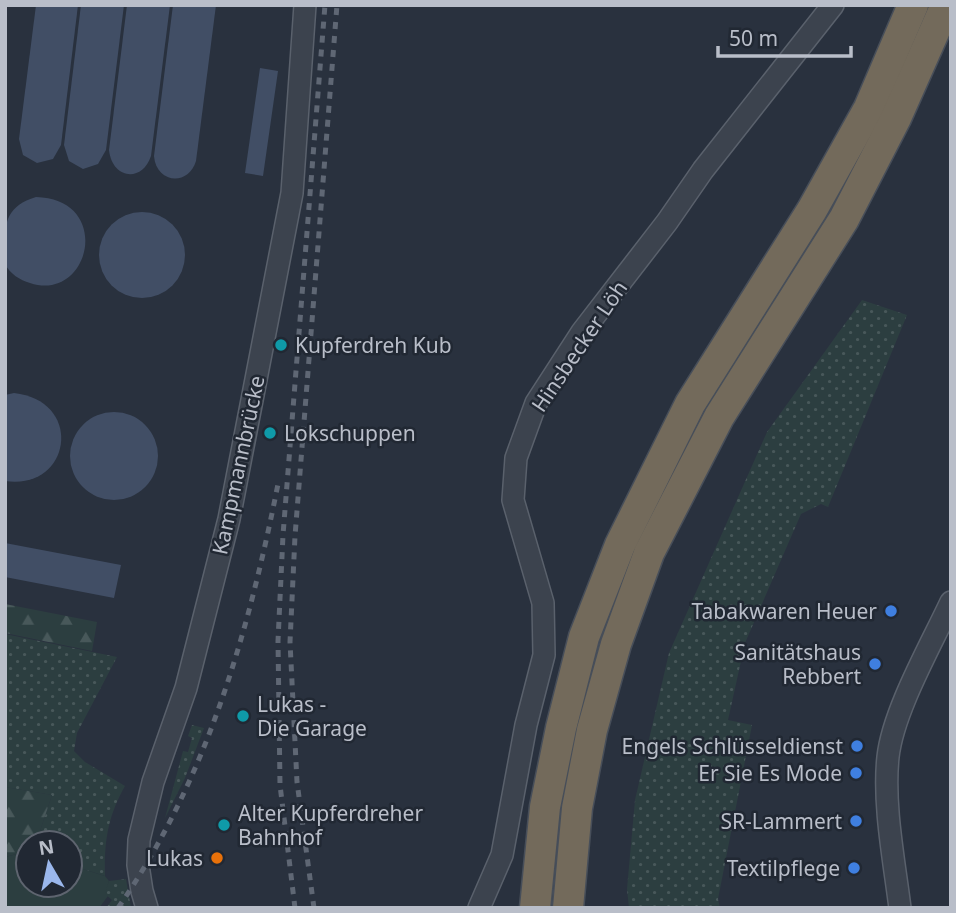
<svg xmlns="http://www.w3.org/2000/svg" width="956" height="913" font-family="'Noto Sans',sans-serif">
	<defs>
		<pattern id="grass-dots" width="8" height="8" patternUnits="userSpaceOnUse" patternTransform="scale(1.75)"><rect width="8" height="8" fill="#2c3e40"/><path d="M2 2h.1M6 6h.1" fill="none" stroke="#48585a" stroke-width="1.8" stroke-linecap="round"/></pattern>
		<pattern id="forest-firs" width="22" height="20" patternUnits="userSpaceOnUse" patternTransform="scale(1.75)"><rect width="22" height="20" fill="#2c3e40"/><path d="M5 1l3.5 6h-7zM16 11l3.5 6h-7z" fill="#48585a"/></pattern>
	</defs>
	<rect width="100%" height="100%" fill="#29313e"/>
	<g fill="url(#grass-dots)">
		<path d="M 862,300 L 907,315 L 828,507 L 821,504 L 801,514 L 745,643 L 728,720 L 752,725 L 718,899 L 720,908 L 629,908 L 627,889 L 635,800 L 669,653 L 767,432 Z"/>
		<path d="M 5,634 L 117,657 L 77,733 L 74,751 L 85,762 L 125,786 C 108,816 104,841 105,876 L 70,865 L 70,843 L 36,843 L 52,795 L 5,787 Z"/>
		<path d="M 192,725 L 204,728 L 185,778 L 165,818 L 183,751 L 188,752 L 192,738 L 188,736 Z"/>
		<path d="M 126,879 L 131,908 L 106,908 L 112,900 L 104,893 L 109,881 Z"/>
	</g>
	<g fill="url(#forest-firs)">
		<path d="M 5,604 L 97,622 L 92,651 L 5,633 Z"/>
		<path d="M 5,787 L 52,795 L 36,843 L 28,843 L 28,850 L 25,852 L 5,857 Z"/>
	</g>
	<path fill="#2c3e40" d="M 25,852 L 28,852 L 28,885 L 70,885 L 70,865 L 105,876 L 109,881 L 105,893 L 108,896 L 99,908 L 5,908 L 5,857 Z"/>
	<g fill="#414e65">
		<path d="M 36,5 L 78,5 L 61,145 L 53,159 L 37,163 L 23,155 L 19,139 Z"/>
		<path d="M 81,5 L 124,5 L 106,150 L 98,164 L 83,169 L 69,161 L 64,145 Z"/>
		<path d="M 127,5 L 170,5 L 151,156 C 142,183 112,179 109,150 Z"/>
		<path d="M 173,5 L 216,5 L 196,161 C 188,187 156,183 154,156 Z"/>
		<path d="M 260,68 L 278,71 L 263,176 L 245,173 Z"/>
		<path d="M 36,197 C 114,199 90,303 30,283 C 20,280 10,274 5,264 C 5,231 0,208 36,197 Z"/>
		<circle cx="142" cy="255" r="43"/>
		<path d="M 14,393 C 85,401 71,491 5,481 L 5,395 Z"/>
		<circle cx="114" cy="456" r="44"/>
		<path d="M 5,543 L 121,565 L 114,598 L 5,577 Z"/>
	</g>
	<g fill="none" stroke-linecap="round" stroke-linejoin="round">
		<g stroke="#5a616c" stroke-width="24">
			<g id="minor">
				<path d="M 147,908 L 142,891 L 138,865 L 139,840 L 153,782 L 186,688 L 229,519 L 292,193 L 305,5"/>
				<path d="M 479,908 L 502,855 L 526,725 L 544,655 L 543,603 L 513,500 L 516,458 L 536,403 L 582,332 L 667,222 L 703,170 L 833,5"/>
				<path d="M 900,908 C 894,860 883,804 888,757 C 893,711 931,645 951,602"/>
			</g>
		</g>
		<g stroke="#474e59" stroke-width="33">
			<g id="highway">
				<path d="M 535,908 L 545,807 L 561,728 L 584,637 L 620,545 L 690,404 L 812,210 L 869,108 L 913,5"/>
				<path d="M 568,908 L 577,808 L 592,730 L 616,644 L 649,553 L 719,417 L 844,219 L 896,118 L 946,5"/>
			</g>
		</g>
		<use href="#minor" stroke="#3c434e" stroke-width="21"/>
		<use href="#highway" stroke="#736a5b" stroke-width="30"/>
		<g stroke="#5f6774" stroke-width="5" stroke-dasharray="7 7" stroke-linecap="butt">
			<path d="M 118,908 C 208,778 249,631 279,479"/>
			<path d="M 295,908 L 280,785 L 278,641 L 283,535 L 325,5"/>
			<path d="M 314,908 L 297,782 L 290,642 L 295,536 L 337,5"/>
		</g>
	</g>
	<g fill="#0f9aa8" stroke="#212833" stroke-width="2.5">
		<circle cx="281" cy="345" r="7"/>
		<circle cx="270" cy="433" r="7"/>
		<circle cx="243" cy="716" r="7"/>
		<circle cx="224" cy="825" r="7"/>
	</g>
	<g fill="#3f7fe0" stroke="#212833" stroke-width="2.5">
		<circle cx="891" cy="611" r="7"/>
		<circle cx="875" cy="664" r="7"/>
		<circle cx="857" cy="746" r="7"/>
		<circle cx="856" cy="773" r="7"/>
		<circle cx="856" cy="821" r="7"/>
		<circle cx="854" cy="868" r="7"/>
	</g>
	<circle fill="#e8710a" stroke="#212833" stroke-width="2.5" cx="217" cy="858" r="7"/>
	<g text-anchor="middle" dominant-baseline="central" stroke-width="5" stroke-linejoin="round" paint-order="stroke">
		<g font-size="21" fill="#b9bec9" stroke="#212833" text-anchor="end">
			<text x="295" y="345" text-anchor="start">Kupferdreh Kub</text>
			<text x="284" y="433" text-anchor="start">Lokschuppen</text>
			<text x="877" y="611">Tabakwaren Heuer</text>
			<text x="861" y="652">Sanitätshaus<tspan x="861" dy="24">Rebbert</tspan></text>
			<text x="257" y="704" text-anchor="start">Lukas -<tspan x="257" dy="24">Die Garage</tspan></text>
			<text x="843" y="746">Engels Schlüsseldienst</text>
			<text x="842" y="773">Er Sie Es Mode</text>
			<text x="238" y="813" text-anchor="start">Alter Kupferdreher<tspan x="238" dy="24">Bahnhof</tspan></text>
			<text x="842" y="821">SR-Lammert</text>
			<text x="203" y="858">Lukas</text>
			<text x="840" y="868">Textilpflege</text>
		</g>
		<g font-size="21" fill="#b9bec9" stroke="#212833">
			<text transform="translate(579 346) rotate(-56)">Hinsbecker Löh</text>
			<text transform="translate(238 465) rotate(-78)">Kampmannbrücke</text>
		</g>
	</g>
	<rect width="956" height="913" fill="none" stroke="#b9bec9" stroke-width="14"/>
	<g transform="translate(49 864) rotate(351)"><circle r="33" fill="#212833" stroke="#5e646f" stroke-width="2"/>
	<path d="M0-5L12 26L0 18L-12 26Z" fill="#9ab7ec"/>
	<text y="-10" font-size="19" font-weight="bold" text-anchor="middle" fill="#b9bec9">N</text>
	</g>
	<path d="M718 46v10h133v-10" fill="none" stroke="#b9bec9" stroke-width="3.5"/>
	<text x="729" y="46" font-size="21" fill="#b9bec9" stroke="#212833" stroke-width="5" paint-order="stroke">50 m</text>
</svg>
